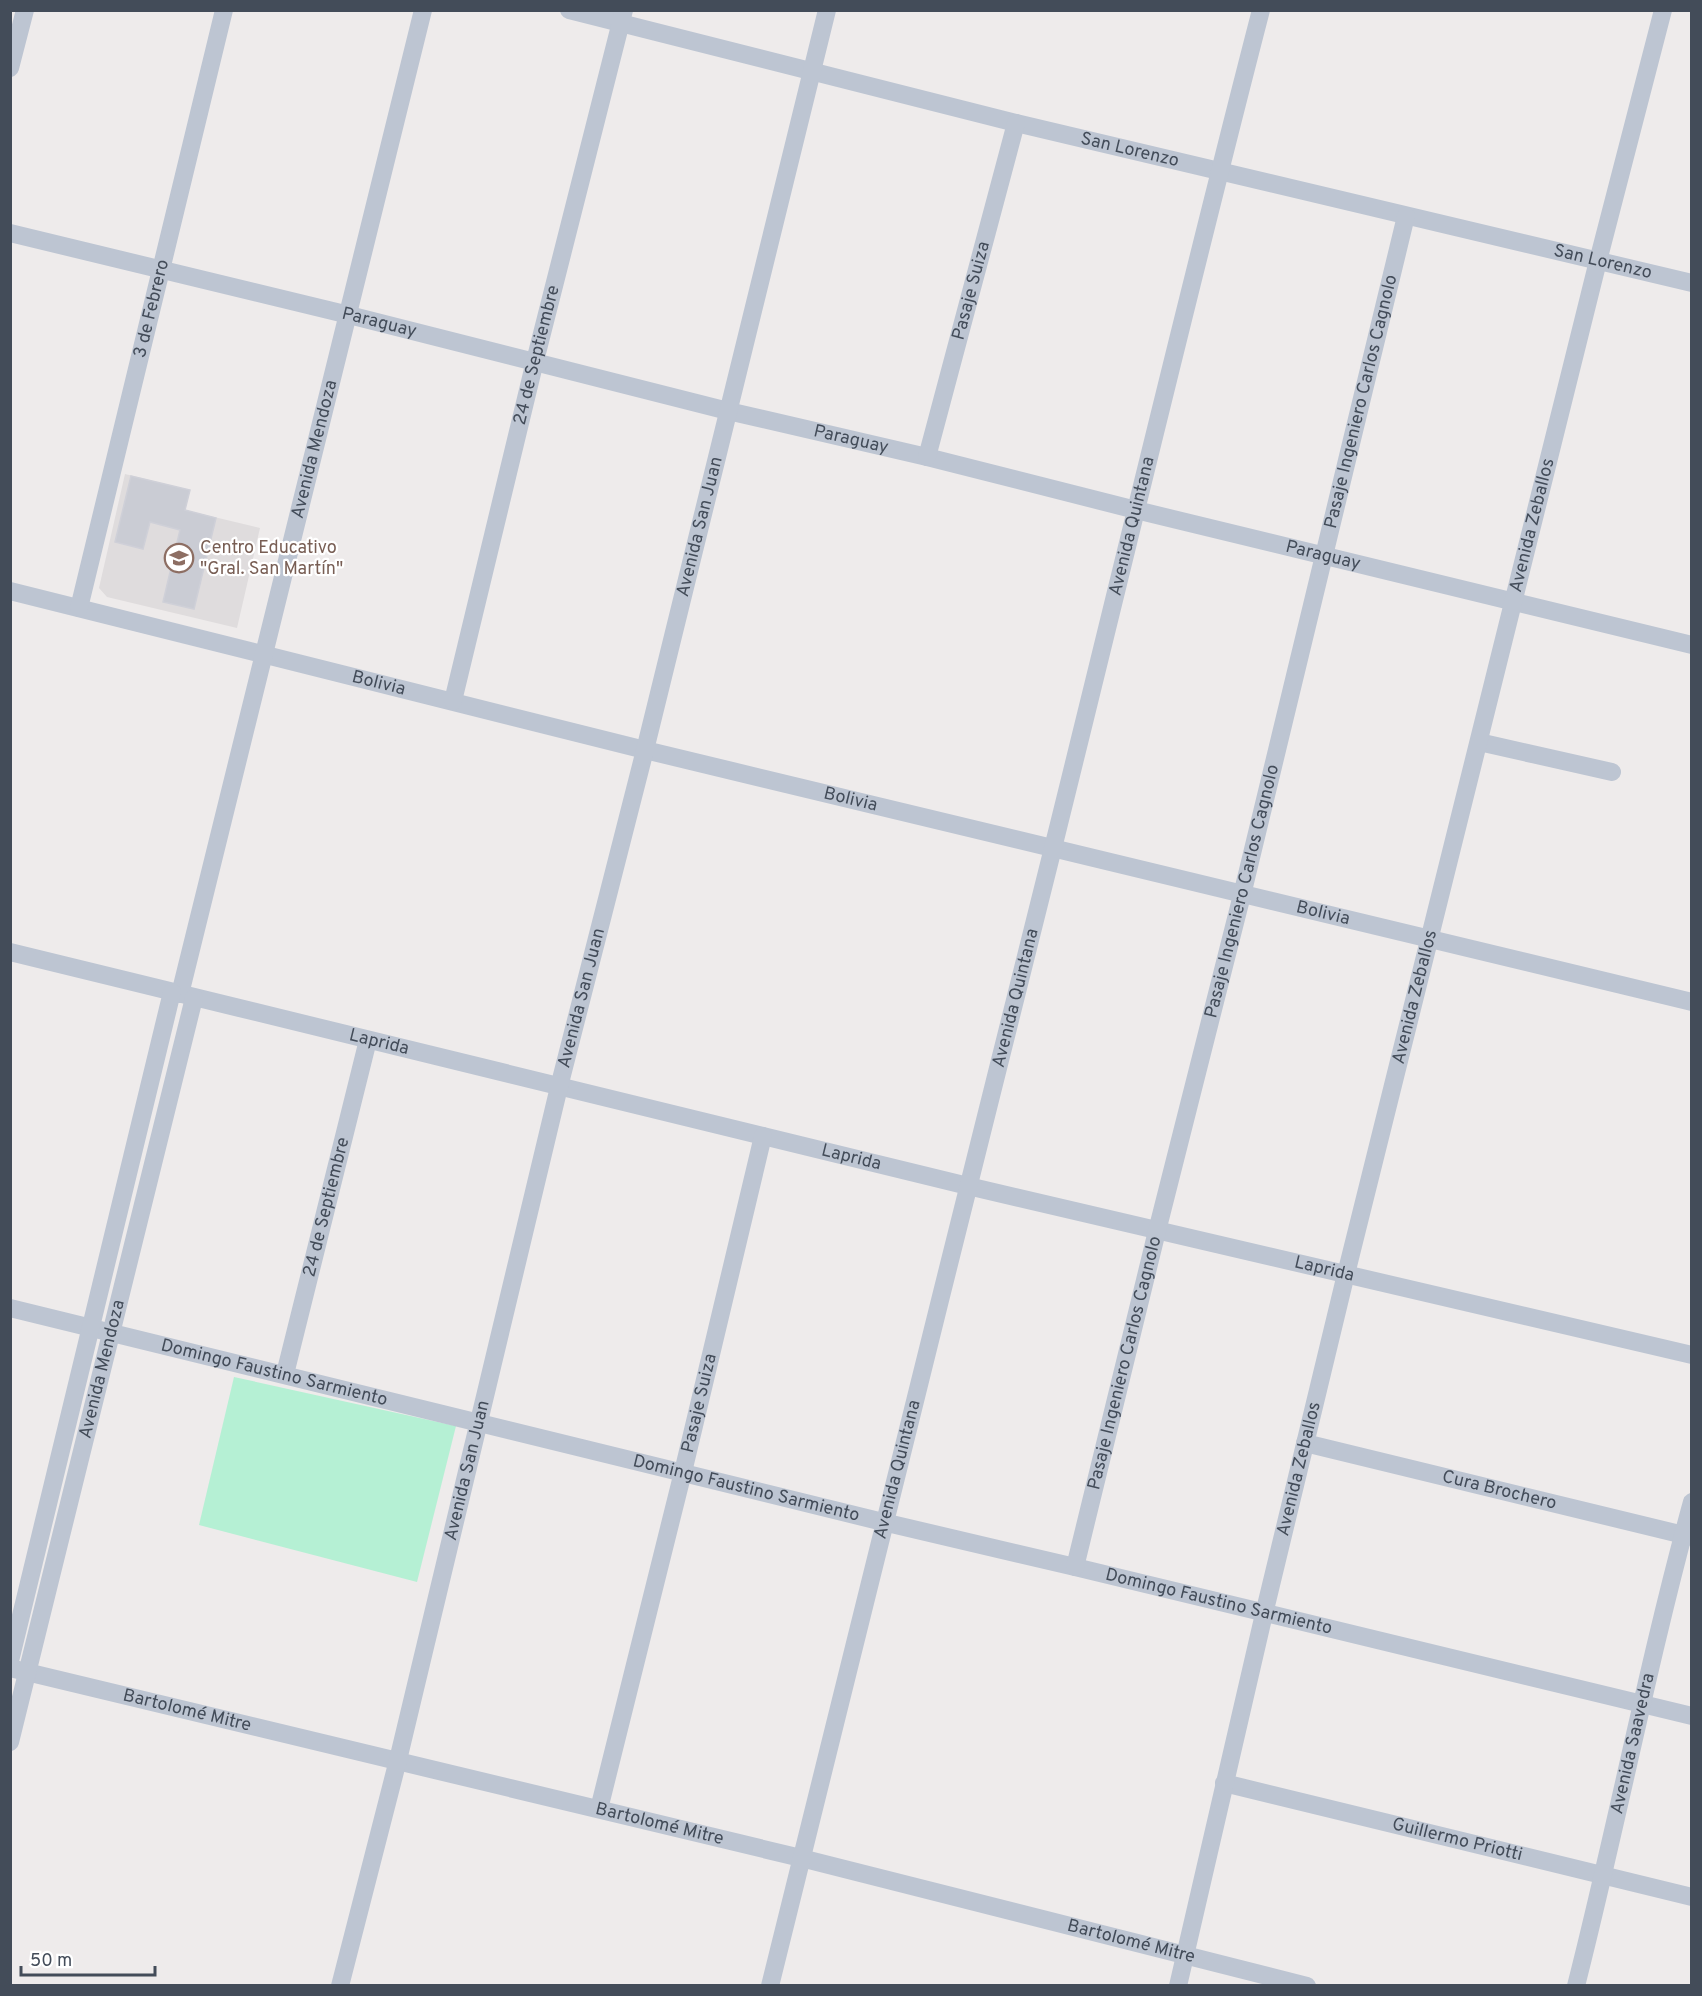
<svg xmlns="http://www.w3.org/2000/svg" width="1702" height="1996" font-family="Overpass,sans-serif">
	<rect width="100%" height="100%" fill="#eeebeb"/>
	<path fill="#dfdcdd" d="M 125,474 L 190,490 L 185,510 L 260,528 L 237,628 L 107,597 L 99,588 Z"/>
	<path fill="#b5f0d4" d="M 234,1377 L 456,1426 L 417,1582 L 199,1525 Z"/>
	<path fill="#caccd4" stroke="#cfd0d8" stroke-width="1.5" d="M 131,476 L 190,490 L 185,510 L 216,518 L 194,609 L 163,602 L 180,530 L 150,522 L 143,549 L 115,542 Z"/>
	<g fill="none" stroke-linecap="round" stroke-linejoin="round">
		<g stroke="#bdc5d2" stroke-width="18">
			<path id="s1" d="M 569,10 L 1016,123 L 1692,283"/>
			<path d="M 10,68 L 25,10"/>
			<path id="s2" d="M 10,233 L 349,315 L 728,411 L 927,457 L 1136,510 L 1692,645"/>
			<path id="s3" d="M 927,457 L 1016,123"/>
			<path id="s4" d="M 10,591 L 645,750 L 1692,1002"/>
			<path id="s5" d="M 79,608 L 224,10"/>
			<path id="s6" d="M 453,701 L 535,361 L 624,10"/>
			<path d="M 1479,742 L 1612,772"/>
			<path id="s7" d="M 10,952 L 968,1186 L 1692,1355"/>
			<path id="s8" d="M 180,994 L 423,10"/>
			<path id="s9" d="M 10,1308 L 883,1522 L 1075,1567 L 1692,1716"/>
			<path id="s10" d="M 285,1374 L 368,1040"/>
			<path id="s11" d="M 1305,1443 L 1692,1537"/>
			<path id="s12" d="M 1075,1567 L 1157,1231 L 1242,895 L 1406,216"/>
			<path d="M 10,1661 L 172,992"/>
			<path id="s13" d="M 10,1668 L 801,1858 L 1307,1986"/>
			<path id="s14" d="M 10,1742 L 194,998"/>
			<path id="s15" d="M 1224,1783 L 1692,1897"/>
			<path id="s16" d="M 599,1809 L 683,1472 L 763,1136"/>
			<path id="s17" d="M 340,1986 L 398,1760 L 559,1087 L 645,750 L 827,10"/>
			<path id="s18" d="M 770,1986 C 862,1604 960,1225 1054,844 C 1123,566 1189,288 1261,10"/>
			<path id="s19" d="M 1178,1986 L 1264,1614 L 1346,1274 L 1598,261 L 1663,10"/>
			<path id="s20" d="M 1576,1986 C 1617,1825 1648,1662 1692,1502"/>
		</g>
	</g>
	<defs>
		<g id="school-ring" transform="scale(1.5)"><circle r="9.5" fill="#fff" stroke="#8d6e63" stroke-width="1.5"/><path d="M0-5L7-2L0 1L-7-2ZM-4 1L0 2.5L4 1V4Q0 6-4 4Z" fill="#8d6e63"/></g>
	</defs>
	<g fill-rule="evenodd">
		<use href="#school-ring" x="179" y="558"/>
	</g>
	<g text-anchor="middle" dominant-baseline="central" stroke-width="4.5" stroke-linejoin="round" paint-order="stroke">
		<g font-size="18" fill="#434c59" stroke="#fff">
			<text stroke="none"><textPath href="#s1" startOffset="578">San Lorenzo</textPath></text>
			<text stroke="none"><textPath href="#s1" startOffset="1064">San Lorenzo</textPath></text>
			<text stroke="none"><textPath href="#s3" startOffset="172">Pasaje Suiza</textPath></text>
			<text stroke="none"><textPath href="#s5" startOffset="308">3 de Febrero</textPath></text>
			<text stroke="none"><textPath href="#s2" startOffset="380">Paraguay</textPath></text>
			<text stroke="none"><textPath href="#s6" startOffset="356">24 de Septiembre</textPath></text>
			<text stroke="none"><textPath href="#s12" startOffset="1200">Pasaje Ingeniero Carlos Cagnolo</textPath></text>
			<text stroke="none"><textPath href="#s2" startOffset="866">Paraguay</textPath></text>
			<text stroke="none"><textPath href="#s8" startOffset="561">Avenida Mendoza</textPath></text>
			<text stroke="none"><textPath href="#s19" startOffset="1503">Avenida Zeballos</textPath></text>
			<text stroke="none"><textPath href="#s17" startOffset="1503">Avenida San Juan</textPath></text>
			<text stroke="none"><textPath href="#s18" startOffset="1504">Avenida Quintana</textPath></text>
			<text stroke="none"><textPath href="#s2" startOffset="1352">Paraguay</textPath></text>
			<text stroke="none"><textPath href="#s4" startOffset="380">Bolivia</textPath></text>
			<text stroke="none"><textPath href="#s4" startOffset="866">Bolivia</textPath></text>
			<text stroke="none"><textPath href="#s12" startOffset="696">Pasaje Ingeniero Carlos Cagnolo</textPath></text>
			<text stroke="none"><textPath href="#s4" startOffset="1352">Bolivia</textPath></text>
			<text stroke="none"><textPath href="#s19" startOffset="1017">Avenida Zeballos</textPath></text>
			<text stroke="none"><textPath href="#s17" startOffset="1017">Avenida San Juan</textPath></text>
			<text stroke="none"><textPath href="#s18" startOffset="1018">Avenida Quintana</textPath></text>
			<text stroke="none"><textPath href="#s7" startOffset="380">Laprida</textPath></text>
			<text stroke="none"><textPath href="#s7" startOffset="866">Laprida</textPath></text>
			<text stroke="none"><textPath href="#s10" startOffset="172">24 de Septiembre</textPath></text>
			<text stroke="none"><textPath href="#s7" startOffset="1352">Laprida</textPath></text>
			<text stroke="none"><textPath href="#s12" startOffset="210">Pasaje Ingeniero Carlos Cagnolo</textPath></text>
			<text stroke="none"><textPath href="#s14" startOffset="384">Avenida Mendoza</textPath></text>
			<text stroke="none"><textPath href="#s9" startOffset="272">Domingo Faustino Sarmiento</textPath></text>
			<text stroke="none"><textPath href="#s16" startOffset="418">Pasaje Suiza</textPath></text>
			<text stroke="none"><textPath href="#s18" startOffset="532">Avenida Quintana</textPath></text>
			<text stroke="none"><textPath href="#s19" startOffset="531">Avenida Zeballos</textPath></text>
			<text stroke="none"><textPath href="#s17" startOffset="531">Avenida San Juan</textPath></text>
			<text stroke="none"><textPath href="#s9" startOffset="758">Domingo Faustino Sarmiento</textPath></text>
			<text stroke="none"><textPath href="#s11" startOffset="200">Cura Brochero</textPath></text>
			<text stroke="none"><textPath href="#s9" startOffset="1244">Domingo Faustino Sarmiento</textPath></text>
			<text stroke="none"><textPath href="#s13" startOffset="182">Bartolomé Mitre</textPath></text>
			<text stroke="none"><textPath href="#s20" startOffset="249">Avenida Saavedra</textPath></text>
			<text stroke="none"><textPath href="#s13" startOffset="668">Bartolomé Mitre</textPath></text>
			<text stroke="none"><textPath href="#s15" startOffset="240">Guillermo Priotti</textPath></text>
			<text stroke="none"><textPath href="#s13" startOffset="1154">Bartolomé Mitre</textPath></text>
		</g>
		<g font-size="18" fill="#785e54" stroke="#fff" text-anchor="start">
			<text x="200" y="548">Centro Educativo<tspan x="200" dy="21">"Gral. San Martín"</tspan></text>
		</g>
	</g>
	<rect width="1702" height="1996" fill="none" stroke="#434c59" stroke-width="24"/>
	<path d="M21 1966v9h134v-9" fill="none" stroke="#434c59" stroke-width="3"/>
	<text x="30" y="1966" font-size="18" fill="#434c59" stroke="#ffffff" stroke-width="4.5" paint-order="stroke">50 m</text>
</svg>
